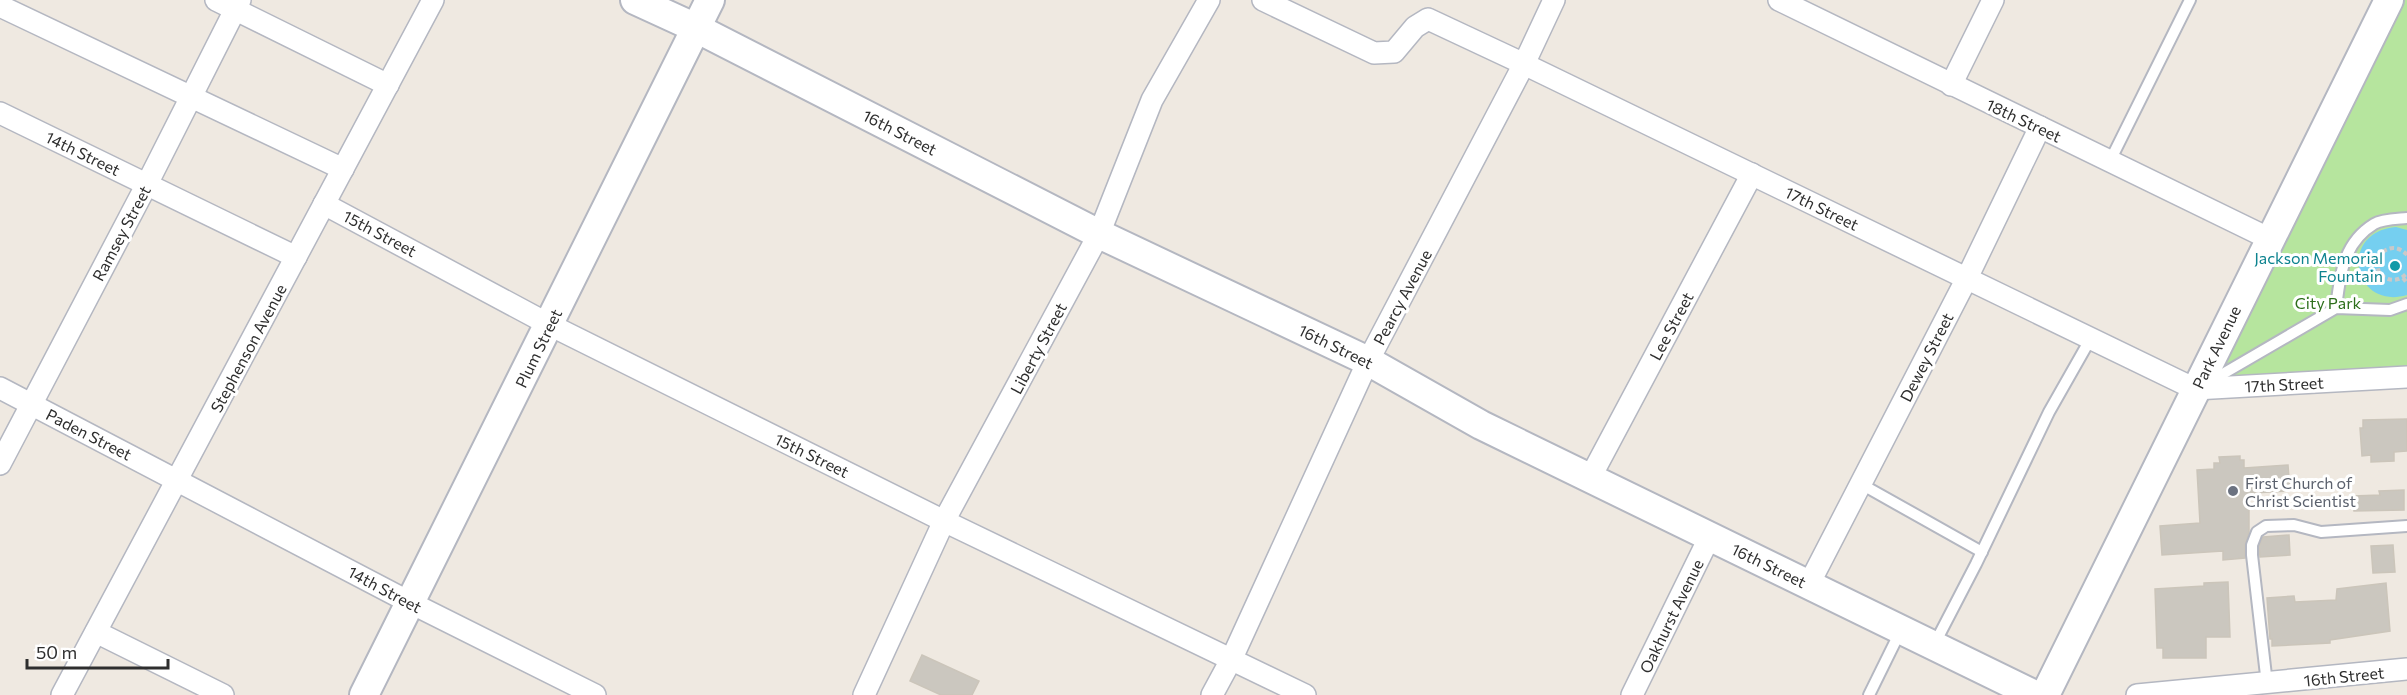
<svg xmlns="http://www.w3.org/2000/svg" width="2407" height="695" font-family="Commissioner,sans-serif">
	<rect width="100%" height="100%" fill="#efe9e1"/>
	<path fill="#b6e59e" d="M 2389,0 L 2407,0 L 2407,377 L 2195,389 Z"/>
	<path fill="#75cff0" d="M 2396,227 L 2407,230 L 2407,295 C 2353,311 2337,232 2396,227 Z"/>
	<g fill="#cbc7bf" stroke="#cbc5ba" stroke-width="1.5">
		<path d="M 2407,419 L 2407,451 L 2394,452 L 2394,461 L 2371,462 L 2371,455 L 2362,456 L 2360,428 L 2363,428 L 2363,420 Z"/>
		<path d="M 2240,456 L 2240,460 L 2244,460 L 2244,468 L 2288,465 L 2290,491 L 2252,493 L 2252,496 L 2249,496 L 2249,532 L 2245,545 L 2245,558 L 2223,560 L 2223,551 L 2162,555 L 2160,526 L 2200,523 L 2197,470 L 2214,469 L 2214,463 L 2220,463 L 2219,457 Z"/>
		<path d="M 2404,490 L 2404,510 L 2354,511 L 2353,496 L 2380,495 L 2379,491 Z"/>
		<path d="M 2289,535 L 2290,555 L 2260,557 L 2259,546 L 2263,537 Z"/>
		<path d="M 2393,545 L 2395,572 L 2373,573 L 2371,546 Z"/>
		<path d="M 2228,582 L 2230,637 L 2206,637 L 2206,658 L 2163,658 L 2163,648 L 2157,648 L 2155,589 L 2204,586 L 2204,583 Z"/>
		<path d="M 2386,583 L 2390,631 L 2330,640 L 2330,643 L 2272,646 L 2272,639 L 2270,639 L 2267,598 L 2294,596 L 2295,602 L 2336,600 L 2337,589 Z"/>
		<path d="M 922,655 L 979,681 L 972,695 L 941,695 L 910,681 Z"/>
	</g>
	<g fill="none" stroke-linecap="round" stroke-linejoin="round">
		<g stroke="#b4b7c1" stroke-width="14">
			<g id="lane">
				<path d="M 2110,161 L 2190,0"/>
				<path d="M 2336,308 C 2340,275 2343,243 2374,224 C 2382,219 2397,219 2407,218"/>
				<path d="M 2209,382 L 2336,308 L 2390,310 L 2407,304"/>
				<path d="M 1861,484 L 1982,552"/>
				<path d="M 1934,645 L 1976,564 L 2049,412 L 2091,338"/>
				<path d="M 2267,684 L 2252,555 L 2252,545 L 2257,532 L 2266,526 L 2294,525 L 2321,532 L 2407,526"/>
				<path d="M 1869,695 L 1901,630"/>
			</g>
		</g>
		<g stroke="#b4b7c1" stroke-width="24">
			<g id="street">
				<path d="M 216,0 L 388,85"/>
				<path d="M 1263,0 L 1374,53 L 1394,52 L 1415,27 L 1428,19 L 1524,64 L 2195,389 L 2407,377"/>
				<path d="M 1779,0 L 2270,239"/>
				<path d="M 0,6 L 343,169"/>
				<path d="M 1951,85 L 1993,0"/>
				<path d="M 0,113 L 296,257"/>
				<path d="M 324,204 L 550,325 L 944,521 L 1305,695"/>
				<path d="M 0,388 L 411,603 L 595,695"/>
				<path d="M 0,464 L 147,184 L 240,0"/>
				<path d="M 1590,478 L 1752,174"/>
				<path d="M 1809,584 L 1967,278 L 2040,127"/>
				<path d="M 96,632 L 223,695"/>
				<path d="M 62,695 L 433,0"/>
				<path d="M 864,695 L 944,521 L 1099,234 L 1152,100 L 1209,0"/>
				<path d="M 1212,695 L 1232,658 L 1368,361 L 1524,64 L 1554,0"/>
				<path d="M 1632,695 L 1710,536"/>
				<path d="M 2137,695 L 2407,669"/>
			</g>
		</g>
		<g stroke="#b4b7c1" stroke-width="32">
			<g id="secondary">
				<path d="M 635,0 L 696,28 L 1099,234 L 1368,361 L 1481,425 L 2035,695"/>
				<path d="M 364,695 L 710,0"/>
				<path d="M 2045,695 L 2389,0"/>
			</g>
		</g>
		<g stroke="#c9c9c9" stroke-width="4" stroke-dasharray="4.5 3" stroke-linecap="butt">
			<path d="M 2407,255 C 2392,238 2370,255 2380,274 C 2389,282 2399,282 2407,273"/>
			<path d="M 2403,278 L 2407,283"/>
		</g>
		<use href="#lane" stroke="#fff" stroke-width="10"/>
		<use href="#street" stroke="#fff" stroke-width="21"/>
		<use href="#secondary" stroke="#fff" stroke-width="28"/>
	</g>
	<circle fill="#0f9aa8" stroke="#fff" stroke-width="2" cx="2395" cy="266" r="6"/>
	<circle fill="#6b7280" stroke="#fff" stroke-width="2" cx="2233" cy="491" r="6"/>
	<g text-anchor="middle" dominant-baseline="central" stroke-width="6" stroke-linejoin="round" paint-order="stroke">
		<g font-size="16" fill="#2e2e2e" stroke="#fff">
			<text transform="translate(2024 120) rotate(25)">18th Street</text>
			<text transform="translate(900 132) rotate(27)">16th Street</text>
			<text transform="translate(83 153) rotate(26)">14th Street</text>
			<text transform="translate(1822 208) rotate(26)">17th Street</text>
			<text transform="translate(121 233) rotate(-62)">Ramsey Street</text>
			<text transform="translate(380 233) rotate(28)">15th Street</text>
			<text transform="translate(1402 297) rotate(-62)">Pearcy Avenue</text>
			<text transform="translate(1671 326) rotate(-62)">Lee Street</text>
			<text transform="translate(1336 346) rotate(26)">16th Street</text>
			<text transform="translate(2216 347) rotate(-64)">Park Avenue</text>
			<text transform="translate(248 348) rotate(-62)">Stephenson Avenue</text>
			<text transform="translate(538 348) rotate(-64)">Plum Street</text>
			<text transform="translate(1038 348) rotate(-62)">Liberty Street</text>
			<text transform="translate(1926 357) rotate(-63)">Dewey Street</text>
			<text transform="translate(2284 384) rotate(-3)">17th Street</text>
			<text transform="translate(89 434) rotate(27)">Paden Street</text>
			<text transform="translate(812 455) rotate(26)">15th Street</text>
			<text transform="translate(1769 565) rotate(26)">16th Street</text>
			<text transform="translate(385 589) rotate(28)">14th Street</text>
			<text transform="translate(1671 616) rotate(-64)">Oakhurst Avenue</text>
			<text transform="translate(2344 676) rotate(-6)">16th Street</text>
		</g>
		<g font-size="16" fill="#0d838f" stroke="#fff" text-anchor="end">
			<text x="2383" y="257">Jackson Memorial<tspan x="2383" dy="18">Fountain</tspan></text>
		</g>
		<g font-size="16" fill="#2c6e1b" stroke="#fff">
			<text x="2328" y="302">City Park</text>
		</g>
		<g font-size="16" fill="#5b616d" stroke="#fff" text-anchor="start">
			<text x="2245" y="482">First Church of<tspan x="2245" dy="18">Christ Scientist</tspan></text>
		</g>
	</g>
	<path d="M27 659v9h141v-9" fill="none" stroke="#2e2e2e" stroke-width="3"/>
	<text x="36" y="659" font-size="18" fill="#2e2e2e" stroke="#ffffff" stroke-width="4.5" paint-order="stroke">50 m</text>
</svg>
